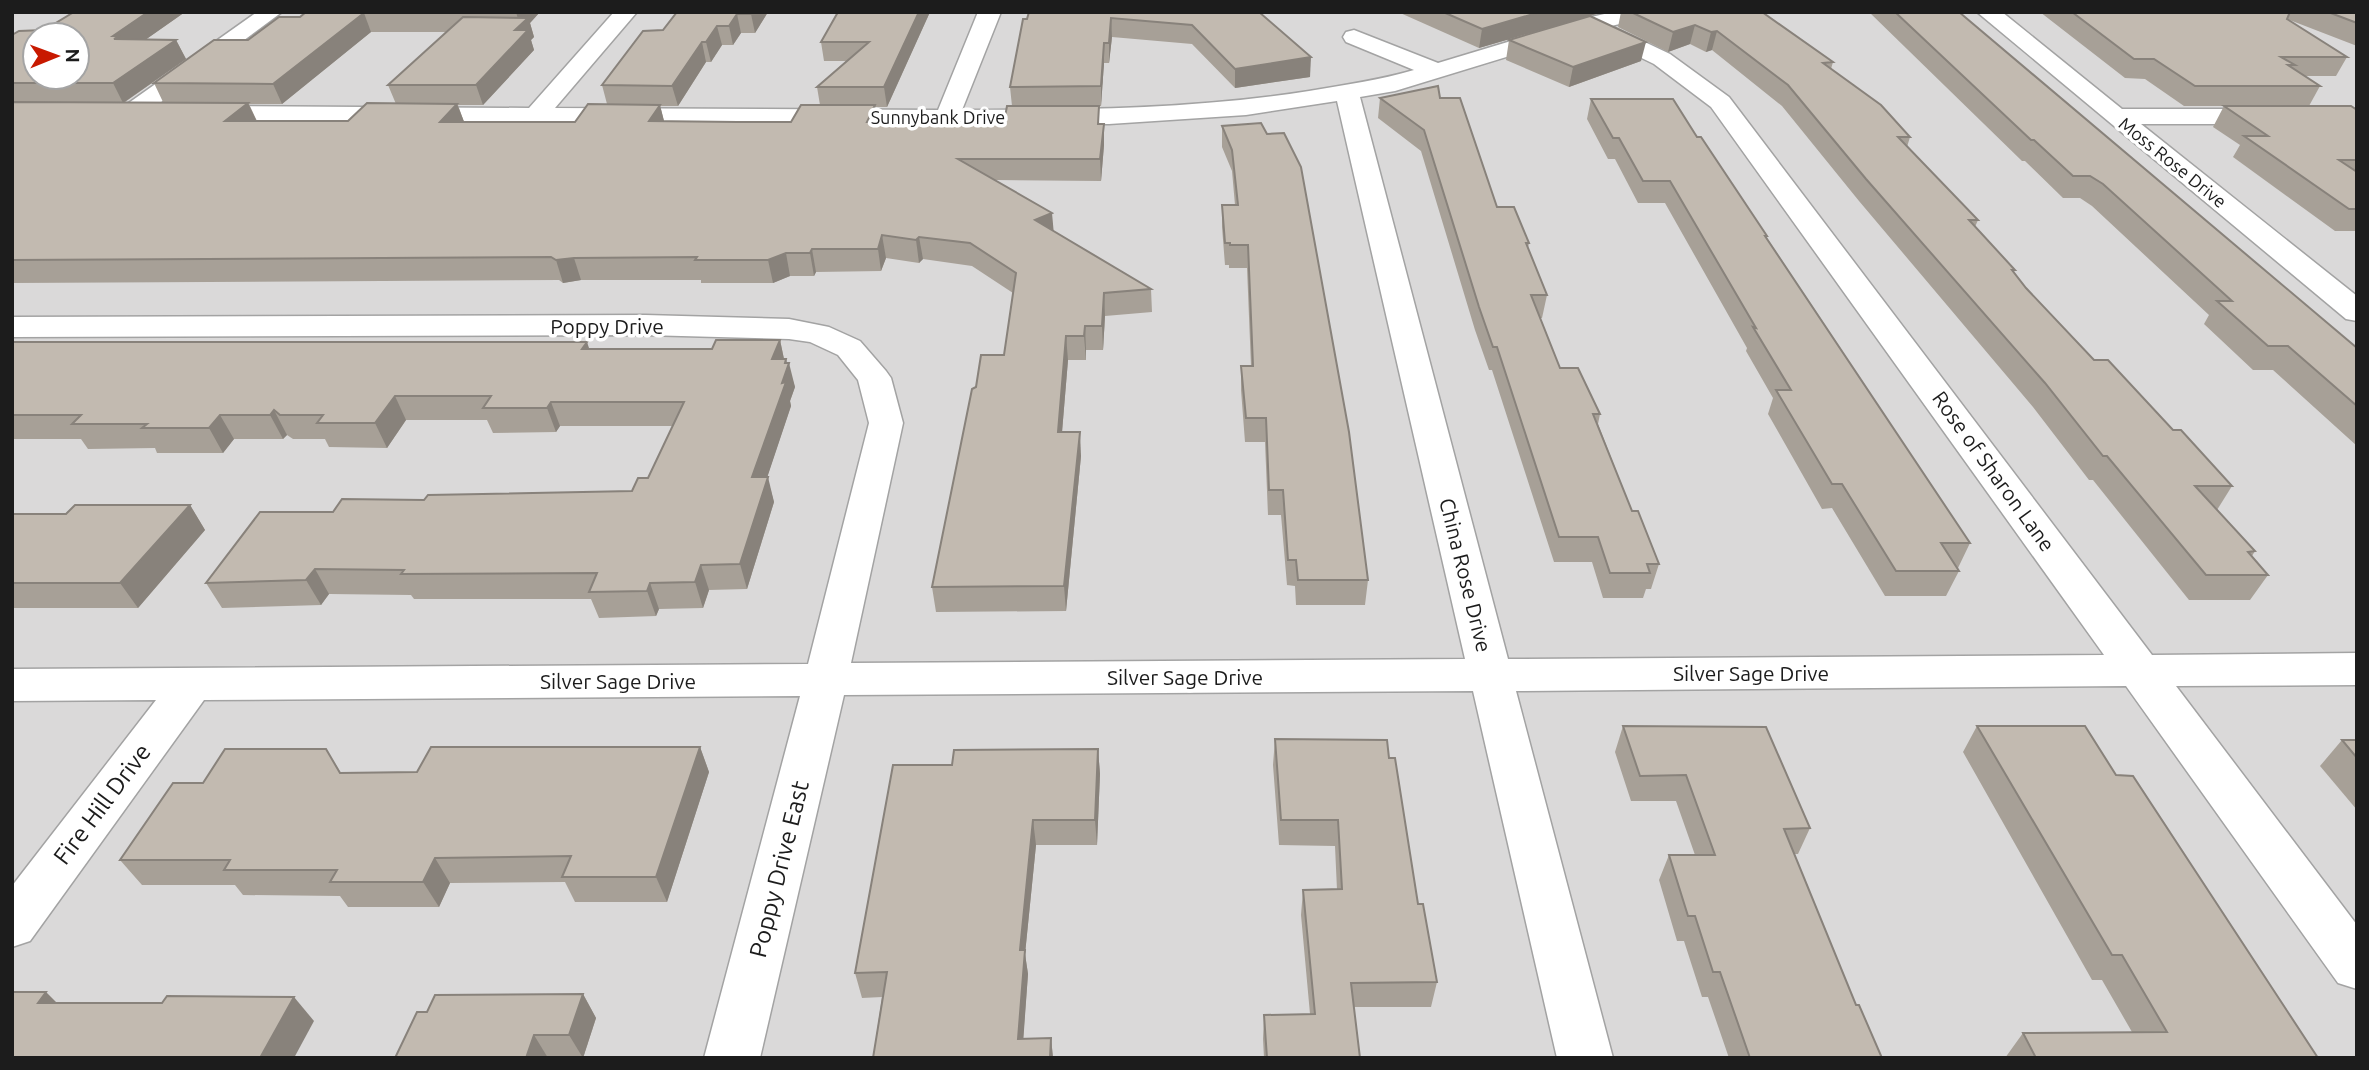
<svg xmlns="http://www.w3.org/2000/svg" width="2369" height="1070" font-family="Ubuntu,sans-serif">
	<rect width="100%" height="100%" fill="#eeebe1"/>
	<path fill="#dad9d9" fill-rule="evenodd" d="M 2357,12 L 2357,1058 L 12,1058 L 12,13 ZM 35,35 L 77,35 L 77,77 L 35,77 Z"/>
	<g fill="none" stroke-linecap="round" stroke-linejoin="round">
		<g stroke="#a3a3a3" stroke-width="3">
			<g id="minor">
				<path d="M 257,12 L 282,12 L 141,117 L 132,119 L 123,117 L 120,112 L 123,107 Z"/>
				<path d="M 614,12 L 637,12 L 555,108 L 938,110 L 978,12 L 1001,12 L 962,110 C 1079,110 1194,109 1309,91 C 1345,85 1380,80 1414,70 L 1346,42 L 1343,37 L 1346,32 L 1354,30 L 1438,63 L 1587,18 L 1613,12 L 1653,12 L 1650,17 L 1611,26 L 1670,54 L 1729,97 L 2152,655 L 2357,653 L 2357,685 L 2176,686 L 2357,925 L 2357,989 L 2338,983 L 2126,686 L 1516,691 L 1613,1058 L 1557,1058 L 1473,691 L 844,695 L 760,1058 L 704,1058 L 800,696 L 204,700 L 30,941 L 12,947 L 12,886 L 156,700 L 12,701 L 12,669 L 808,664 L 869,423 L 858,380 L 838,355 L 810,342 L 789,339 L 645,335 L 12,337 L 12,317 L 645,315 L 789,319 L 829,327 L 860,341 L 886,371 L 891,378 L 903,423 L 851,663 L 1465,659 L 1337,101 L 1246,115 L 1109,124 L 200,120 L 191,118 L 188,113 L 191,108 L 200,106 L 529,108 ZM 1588,32 L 1654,64 L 1711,107 L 2104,655 L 1508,659 L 1360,97 L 1395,91 Z"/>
				<path d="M 1977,12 L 2002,12 L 2122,109 L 2357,109 L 2357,124 L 2141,124 L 2357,296 L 2357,321 L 2346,319 Z"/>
			</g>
		</g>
		<use href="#minor" fill="#fff" fill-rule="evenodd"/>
	</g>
	<g fill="#a7a097" fill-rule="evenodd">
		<path d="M 74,12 L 185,12 L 145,40 L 176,40 L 186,59 L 125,102 L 163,102 L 154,83 L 300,17 L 306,12 L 540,12 L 530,23 L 534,37 L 531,40 L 534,50 L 483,105 L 458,105 L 464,122 L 575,122 L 607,104 L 602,85 L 663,30 L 677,12 L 768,12 L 755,33 L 741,33 L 733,45 L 722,45 L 711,62 L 706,62 L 678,106 L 660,106 L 664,121 L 791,122 L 820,105 L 817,87 L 846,61 L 824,61 L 821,42 L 838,12 L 930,12 L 887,107 L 875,107 L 878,122 L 1004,122 L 1012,106 L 1010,87 L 1023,19 L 1259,12 L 1310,77 L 1235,88 L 1192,44 L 1112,37 L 1109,63 L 1104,63 L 1101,106 L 1088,106 L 1100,124 L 1104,145 L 1101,181 L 995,180 L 1054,231 L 1151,289 L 1152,312 L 1105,316 L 1103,350 L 1086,350 L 1086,360 L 1068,360 L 1062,432 L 1081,456 L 1066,611 L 936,612 L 932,587 L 976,387 L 1004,355 L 1013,293 L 972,266 L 923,259 L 919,263 L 886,258 L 881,271 L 816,272 L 814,276 L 790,276 L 773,283 L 701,283 L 701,280 L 581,280 L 563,283 L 559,280 L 12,283 L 12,35 L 44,30 ZM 371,32 L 447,32 L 388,85 L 396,104 L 348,121 L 257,121 L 249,104 L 282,104 Z"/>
		<path d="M 1398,12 L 1603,12 L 1590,16 L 1641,61 L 1569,87 L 1506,60 L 1509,40 L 1575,20 L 1479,48 Z"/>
		<path d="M 1621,12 L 1762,12 L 1833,62 L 1831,69 L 1910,137 L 1907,147 L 1978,220 L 1975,227 L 2015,270 L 2014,272 L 2026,288 L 2094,360 L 2173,430 L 2232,486 L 2217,510 L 2255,551 L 2252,556 L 2268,575 L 2250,600 L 2189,600 L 2093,480 L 2089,480 L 2033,407 L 1859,201 L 1782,106 L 1712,50 L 1706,52 L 1690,44 L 1668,52 L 1618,27 Z"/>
		<path d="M 1869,12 L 1959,12 L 2357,348 L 2357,446 L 2273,370 L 2253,370 L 2204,324 L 2209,315 L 2092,206 L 2080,198 L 2063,198 L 2025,161 L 2022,161 Z"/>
		<path d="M 2040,12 L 2357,12 L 2357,46 L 2287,19 L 2347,57 L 2336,76 L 2305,76 L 2320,86 L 2309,106 L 2357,110 L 2357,231 L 2335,231 L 2233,157 L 2240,145 L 2213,127 L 2224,106 L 2184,106 L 2145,79 L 2125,78 Z"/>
		<path d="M 1380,98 L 1440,98 L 1497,207 L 1529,243 L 1528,248 L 1547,295 L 1542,318 L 1540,318 L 1560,368 L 1600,414 L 1598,424 L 1632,511 L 1659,564 L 1651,589 L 1646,589 L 1643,598 L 1603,598 L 1592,562 L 1554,562 L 1492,370 L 1489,370 L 1475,330 L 1421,151 L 1378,118 Z"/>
		<path d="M 1591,99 L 1697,137 L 1767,236 L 1767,238 L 1970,543 L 1958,568 L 1959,571 L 1946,596 L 1885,596 L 1832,508 L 1822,509 L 1768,414 L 1773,398 L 1746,351 L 1747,348 L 1665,203 L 1638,203 L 1615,159 L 1608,159 L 1587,119 Z"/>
		<path d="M 1261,123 L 1368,580 L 1365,605 L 1296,605 L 1295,586 L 1287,585 L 1281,515 L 1268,515 L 1265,442 L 1245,442 L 1241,390 L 1241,366 L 1251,366 L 1247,268 L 1229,268 L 1229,265 L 1225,265 L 1222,227 L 1222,205 L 1235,205 L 1232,171 L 1222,147 L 1222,126 Z"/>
		<path d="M 780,340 L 784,359 L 787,363 L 795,387 L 790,401 L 791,406 L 767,477 L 774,502 L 747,589 L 709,590 L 703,608 L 659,609 L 656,616 L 599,618 L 591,599 L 414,599 L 411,595 L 329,594 L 321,605 L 222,608 L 206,583 L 333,512 L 424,500 L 632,491 L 648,478 L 673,426 L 560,426 L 556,432 L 493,433 L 487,420 L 406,420 L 387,448 L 329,447 L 325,439 L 293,439 L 287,435 L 283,439 L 234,439 L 223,453 L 157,453 L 155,448 L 88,449 L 81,439 L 12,439 L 12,342 L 589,349 L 712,349 Z"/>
		<path d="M 190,505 L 205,530 L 138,608 L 12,608 L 12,514 L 66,514 Z"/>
		<path d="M 1623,726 L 1810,828 L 1798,854 L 1794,854 L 1856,1005 L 1882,1058 L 1729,1058 L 1708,997 L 1702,997 L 1684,941 L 1677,941 L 1659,880 L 1669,855 L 1695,855 L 1676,801 L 1631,801 L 1615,752 Z"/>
		<path d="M 1977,726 L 2116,775 L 2318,1058 L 2005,1058 L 2023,1033 L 2132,1032 L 2102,980 L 2092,980 L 1963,752 Z"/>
		<path d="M 1275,739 L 1389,758 L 1418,904 L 1437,982 L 1431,1007 L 1353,1007 L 1360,1058 L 1264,1058 L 1263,1039 L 1264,1015 L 1310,1014 L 1301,915 L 1303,890 L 1337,890 L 1335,846 L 1279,845 L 1273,765 Z"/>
		<path d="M 2342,740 L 2357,740 L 2357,810 L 2320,766 Z"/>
		<path d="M 700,747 L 709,772 L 667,902 L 575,902 L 565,882 L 450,883 L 439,907 L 348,907 L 340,896 L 243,895 L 235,885 L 142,885 L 120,860 L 203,783 L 326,749 L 341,773 L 417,772 Z"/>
		<path d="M 1098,749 L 1100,774 L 1097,845 L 1036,845 L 1025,954 L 1028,974 L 1023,1039 L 1051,1038 L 1053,1058 L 873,1058 L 882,997 L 862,998 L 855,973 L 952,765 Z"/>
		<path d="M 583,994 L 596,1018 L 583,1058 L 395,1058 Z"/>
	</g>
	<g fill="#88827b">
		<path d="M 148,12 L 185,12 L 128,52 L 124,59 L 113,36 Z"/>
		<path d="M 516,12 L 540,12 L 530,23 L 534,37 L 531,40 L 534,50 L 483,105 L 476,85 L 515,30 L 520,26 Z"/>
		<path d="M 752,12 L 768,12 L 755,33 L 751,14 Z"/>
		<path d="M 919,12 L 930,12 L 887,107 L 884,87 Z"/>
		<path d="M 1540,12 L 1603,12 L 1479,48 L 1482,29 Z"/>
		<path d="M 364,13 L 371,32 L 282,104 L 273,84 Z"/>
		<path d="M 737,14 L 741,33 L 733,45 L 729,26 Z"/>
		<path d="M 1111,18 L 1112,37 L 1109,63 L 1109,43 Z"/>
		<path d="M 1695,25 L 1690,44 L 1668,52 L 1673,32 Z"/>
		<path d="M 717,26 L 722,45 L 711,62 L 706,42 Z"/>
		<path d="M 1717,31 L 1712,50 L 1706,52 L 1711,32 Z"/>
		<path d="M 176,40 L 186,59 L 123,103 L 113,83 Z"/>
		<path d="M 702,42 L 706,62 L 678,106 L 672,86 Z"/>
		<path d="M 1646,42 L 1641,61 L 1569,87 L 1573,67 Z"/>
		<path d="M 1104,43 L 1104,63 L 1101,106 L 1101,86 Z"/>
		<path d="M 1311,57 L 1310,77 L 1235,88 L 1235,69 Z"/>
		<path d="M 248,103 L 258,124 L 225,121 Z"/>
		<path d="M 457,104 L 465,124 L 440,122 Z"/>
		<path d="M 660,105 L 665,125 L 649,121 Z"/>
		<path d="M 875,105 L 878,126 L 867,122 Z"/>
		<path d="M 1104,124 L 1104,145 L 1101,181 L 1100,159 Z"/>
		<path d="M 1052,213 L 1054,235 L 1035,220 Z"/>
		<path d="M 882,235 L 886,258 L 881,271 L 878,249 Z"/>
		<path d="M 919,237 L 923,259 L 919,263 L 916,240 Z"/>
		<path d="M 812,249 L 816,272 L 814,276 L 810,253 Z"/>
		<path d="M 786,253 L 790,276 L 773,283 L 768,260 Z"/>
		<path d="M 574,258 L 581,280 L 563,283 L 556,260 Z"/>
		<path d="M 1104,293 L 1105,316 L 1103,350 L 1102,326 Z"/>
		<path d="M 1085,326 L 1086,350 L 1086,360 L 1084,336 Z"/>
		<path d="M 1066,336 L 1068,360 L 1060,456 L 1058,432 Z"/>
		<path d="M 780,340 L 785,364 L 772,359 Z"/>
		<path d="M 587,342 L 595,366 L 582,349 Z"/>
		<path d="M 786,359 L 788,367 L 789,363 L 795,387 L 790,401 L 791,406 L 759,502 L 752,477 Z"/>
		<path d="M 395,396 L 406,420 L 387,448 L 375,423 Z"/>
		<path d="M 551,402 L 560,426 L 556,432 L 547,408 Z"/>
		<path d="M 274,410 L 287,435 L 283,439 L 270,415 Z"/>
		<path d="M 220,415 L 234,439 L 223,453 L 209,428 Z"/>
		<path d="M 1080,432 L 1081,456 L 1066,611 L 1064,586 Z"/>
		<path d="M 768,477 L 774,502 L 747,589 L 740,564 Z"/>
		<path d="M 190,505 L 205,530 L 138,608 L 120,583 Z"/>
		<path d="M 701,565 L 709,590 L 703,608 L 695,582 Z"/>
		<path d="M 315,569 L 329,594 L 321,605 L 306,580 Z"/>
		<path d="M 650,583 L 659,609 L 656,616 L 647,591 Z"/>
		<path d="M 700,747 L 709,772 L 667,902 L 656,877 Z"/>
		<path d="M 1098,749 L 1100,774 L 1097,845 L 1095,820 Z"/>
		<path d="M 1033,820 L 1036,845 L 1025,954 L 1028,974 L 1022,1058 L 1018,1039 L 1020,950 Z"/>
		<path d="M 435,858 L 450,883 L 439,907 L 423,882 Z"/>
		<path d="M 46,992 L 71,1017 L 38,1003 Z"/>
		<path d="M 583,994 L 596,1018 L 583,1058 L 569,1035 Z"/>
		<path d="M 294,997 L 314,1021 L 294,1058 L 260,1058 Z"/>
		<path d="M 534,1035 L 548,1058 L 526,1058 Z"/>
		<path d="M 1051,1038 L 1053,1058 L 1050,1058 Z"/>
	</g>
	<g fill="#c2bab0" stroke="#88827b" stroke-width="2" fill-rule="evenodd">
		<path d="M 74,12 L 148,12 L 113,36 L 120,36 L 114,39 L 176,40 L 113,83 L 12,83 L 12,35 L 19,31 L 44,30 ZM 35,35 L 77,35 L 77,77 L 35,77 Z"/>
		<path d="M 306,12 L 516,12 L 364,13 L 273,84 L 154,83 L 214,40 L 248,40 L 279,17 L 300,17 Z"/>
		<path d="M 677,12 L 752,12 L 751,14 L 737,14 L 729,26 L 717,26 L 706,42 L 702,42 L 672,86 L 602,85 L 643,31 L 663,30 Z"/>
		<path d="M 838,12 L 919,12 L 884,87 L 817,87 L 869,42 L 821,42 Z"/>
		<path d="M 1029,12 L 1259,12 L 1311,57 L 1235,69 L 1192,25 L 1111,18 L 1109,43 L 1104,43 L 1101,86 L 1010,87 L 1023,19 L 1027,19 Z"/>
		<path d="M 1443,12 L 1540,12 L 1482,29 Z"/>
		<path d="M 1631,12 L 1762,12 L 1833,62 L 1823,63 L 1881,105 L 1910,137 L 1898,137 L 1978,220 L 1969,220 L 2015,270 L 2012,270 L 2026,288 L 2094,360 L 2108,360 L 2173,430 L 2181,430 L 2232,486 L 2195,486 L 2255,551 L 2248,552 L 2268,575 L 2206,575 L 2107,456 L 2103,456 L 2045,383 L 1866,179 L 1788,85 L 1717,31 L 1711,32 L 1695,25 L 1673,32 Z"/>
		<path d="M 1895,12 L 1959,12 L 2357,348 L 2357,406 L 2288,346 L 2268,346 L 2217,301 L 2232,301 L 2103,184 L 2090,176 L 2073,176 L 2034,140 L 2031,140 Z"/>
		<path d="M 2072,12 L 2290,12 L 2287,19 L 2347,57 L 2281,57 L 2295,65 L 2288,65 L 2320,86 L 2195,86 L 2154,59 L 2134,59 Z"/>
		<path d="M 2328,12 L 2357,12 L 2357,23 Z"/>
		<path d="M 1590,16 L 1646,42 L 1573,67 L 1509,40 Z"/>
		<path d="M 463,17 L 528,18 L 515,30 L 528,30 L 476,85 L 388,85 Z"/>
		<path d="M 1438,86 L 1440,98 L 1460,98 L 1497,207 L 1514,207 L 1529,243 L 1526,243 L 1547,295 L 1531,295 L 1560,368 L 1578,368 L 1600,414 L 1593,414 L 1632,511 L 1638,511 L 1659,564 L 1647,564 L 1650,573 L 1610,573 L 1598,537 L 1559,537 L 1497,347 L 1493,347 L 1479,307 L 1424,130 L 1380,98 Z"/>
		<path d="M 1591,99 L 1673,99 L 1697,137 L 1701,137 L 1767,236 L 1765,236 L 1970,543 L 1941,543 L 1959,571 L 1896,571 L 1842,484 L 1832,484 L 1776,390 L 1791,390 L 1753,327 L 1756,328 L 1670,181 L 1643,181 L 1619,138 L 1613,138 Z"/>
		<path d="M 12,102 L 248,103 L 225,121 L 348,121 L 367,103 L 457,104 L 440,122 L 575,122 L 588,104 L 660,105 L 649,121 L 737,122 L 791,122 L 801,105 L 875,105 L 867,122 L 1004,122 L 1007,106 L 1099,106 L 1098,124 L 1104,124 L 1100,159 L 958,159 L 1052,213 L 1035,220 L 1151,289 L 1104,293 L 1102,326 L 1085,326 L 1084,336 L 1066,336 L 1058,432 L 1080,432 L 1064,586 L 932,587 L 972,389 L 976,387 L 981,355 L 1004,355 L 1016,273 L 970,243 L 919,237 L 916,240 L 882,235 L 878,249 L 812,249 L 810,253 L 786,253 L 768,260 L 695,260 L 697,257 L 574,258 L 556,260 L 551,257 L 12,260 Z"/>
		<path d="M 2224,106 L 2351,106 L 2357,110 L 2357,160 L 2339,160 L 2357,172 L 2357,209 L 2349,209 L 2244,136 L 2268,136 Z"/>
		<path d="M 1261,123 L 1267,134 L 1284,133 L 1301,167 L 1349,432 L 1368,580 L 1298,580 L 1296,560 L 1288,560 L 1283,490 L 1269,490 L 1266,418 L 1246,418 L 1241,366 L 1253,366 L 1248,245 L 1230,245 L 1230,243 L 1225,243 L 1222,205 L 1238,205 L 1232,150 L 1222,126 Z"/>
		<path d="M 716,340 L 780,340 L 772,359 L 786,359 L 785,363 L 789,363 L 782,383 L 786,382 L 752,477 L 768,477 L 740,564 L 701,565 L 695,582 L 650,583 L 647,591 L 589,592 L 597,573 L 401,574 L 404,570 L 315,569 L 306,580 L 206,583 L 260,512 L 333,512 L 342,499 L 424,500 L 428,495 L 632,491 L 638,478 L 648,478 L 684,402 L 551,402 L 547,408 L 483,408 L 491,396 L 395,396 L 375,423 L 317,423 L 323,415 L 280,415 L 274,410 L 270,415 L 220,415 L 209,428 L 142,428 L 147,424 L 72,424 L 81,415 L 12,415 L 12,342 L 587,342 L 582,349 L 712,349 Z"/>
		<path d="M 75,505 L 190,505 L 120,583 L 12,583 L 12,514 L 66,514 Z"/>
		<path d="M 1623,726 L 1766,727 L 1810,828 L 1784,829 L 1856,1005 L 1859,1005 L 1882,1058 L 1750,1058 L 1720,972 L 1713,972 L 1695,916 L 1688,916 L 1669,855 L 1715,855 L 1686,775 L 1640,776 Z"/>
		<path d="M 1977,726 L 2085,726 L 2116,775 L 2133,776 L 2318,1058 L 2036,1058 L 2023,1033 L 2167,1032 L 2122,955 L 2112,955 Z"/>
		<path d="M 1275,739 L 1387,740 L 1389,758 L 1395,758 L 1418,904 L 1423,904 L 1437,982 L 1351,983 L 1360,1058 L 1267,1058 L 1264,1015 L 1315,1014 L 1303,890 L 1342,889 L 1338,820 L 1281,820 Z"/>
		<path d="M 2342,740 L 2357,740 L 2357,758 Z"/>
		<path d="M 431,747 L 700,747 L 656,877 L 562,877 L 571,856 L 435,858 L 423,882 L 330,882 L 337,870 L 224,870 L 230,860 L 120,860 L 173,783 L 203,783 L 225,749 L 326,749 L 340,773 L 417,772 Z"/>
		<path d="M 1098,749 L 1095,820 L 1033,820 L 1020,950 L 1025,950 L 1018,1039 L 1051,1038 L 1050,1058 L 873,1058 L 887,972 L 855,973 L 893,765 L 952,765 L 954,750 Z"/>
		<path d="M 12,992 L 46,992 L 38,1003 L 162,1003 L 167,996 L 294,997 L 260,1058 L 12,1058 Z"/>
		<path d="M 583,994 L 569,1035 L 534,1035 L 526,1058 L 395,1058 L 417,1012 L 427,1012 L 435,995 Z"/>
	</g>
	<g text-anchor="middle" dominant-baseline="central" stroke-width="7" stroke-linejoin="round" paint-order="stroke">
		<g font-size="18" fill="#1c1c1c" stroke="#fff">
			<text x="938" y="117">Sunnybank Drive</text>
			<text transform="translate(2173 162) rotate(39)">Moss Rose Drive</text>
		</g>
		<g font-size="21" fill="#1c1c1c" stroke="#fff">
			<text x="607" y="326">Poppy Drive</text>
			<text transform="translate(1994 471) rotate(54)">Rose of Sharon Lane</text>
			<text transform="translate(1466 575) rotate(76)">China Rose Drive</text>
			<text x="1751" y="673">Silver Sage Drive</text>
			<text x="1185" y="677">Silver Sage Drive</text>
			<text x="618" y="681">Silver Sage Drive</text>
		</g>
		<g font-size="24" fill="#1c1c1c" stroke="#fff">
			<text transform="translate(102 804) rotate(-53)">Fire Hill Drive</text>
			<text transform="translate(779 869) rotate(-76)">Poppy Drive East</text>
		</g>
	</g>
	<rect width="2369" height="1070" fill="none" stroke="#1c1c1c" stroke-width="28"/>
	<g transform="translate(56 56) rotate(89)"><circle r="33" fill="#ffffff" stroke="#a4a4a4" stroke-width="2"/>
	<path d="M0-5L12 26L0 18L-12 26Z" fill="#c81900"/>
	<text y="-10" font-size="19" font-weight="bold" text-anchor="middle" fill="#1c1c1c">N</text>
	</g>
</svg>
